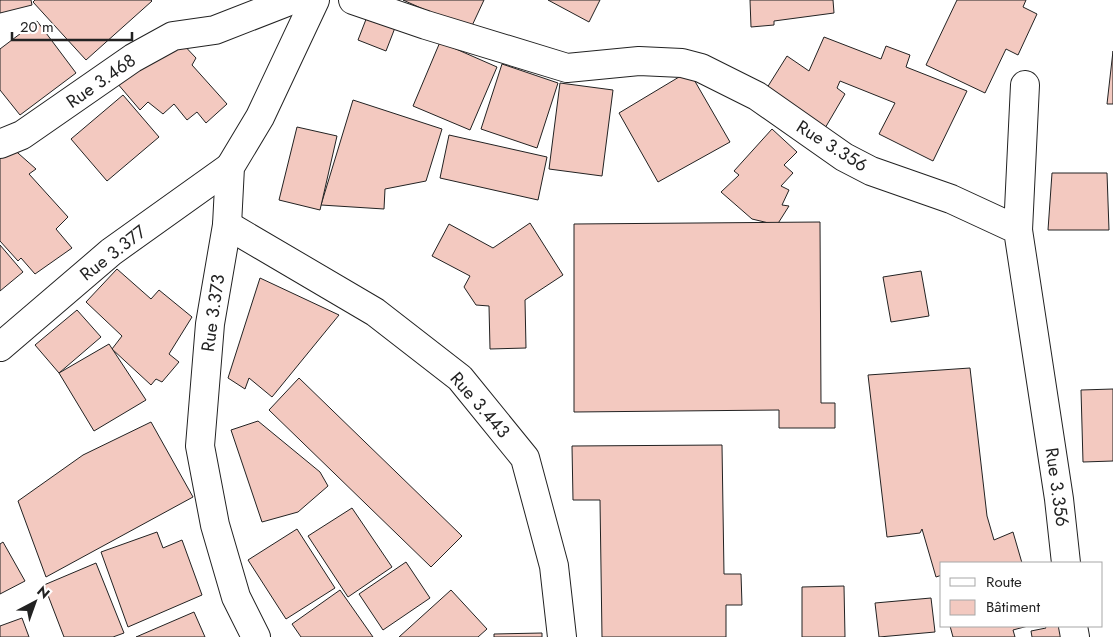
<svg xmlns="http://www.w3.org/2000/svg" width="1113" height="637" font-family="Jost,sans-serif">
	<rect width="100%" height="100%" fill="#fff"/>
	<g fill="#f3c9c0" stroke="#222">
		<path d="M 0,0 L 31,0 L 32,5 L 0,13 Z"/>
		<path d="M 35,0 L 151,0 L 152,1 L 86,60 L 33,2 Z"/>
		<path d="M 403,0 L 484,0 L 470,30 Z"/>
		<path d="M 548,0 L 600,0 L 589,22 Z"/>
		<path d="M 750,0 L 833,0 L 834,13 L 774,21 L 774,25 L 751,27 Z"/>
		<path d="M 957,0 L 1026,0 L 1023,7 L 1037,14 L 1018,55 L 1006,49 L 985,93 L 926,65 Z"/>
		<path d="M 370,9 L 398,20 L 386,51 L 358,40 Z"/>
		<path d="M 37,21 L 76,73 L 20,115 L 0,90 L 0,49 Z"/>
		<path d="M 824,37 L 881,59 L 886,46 L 910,55 L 906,67 L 967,91 L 933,161 L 879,134 L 895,103 L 840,81 L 837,88 L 845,94 L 821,135 L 765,91 L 787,56 L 809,71 Z"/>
		<path d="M 179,40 L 196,58 L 192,65 L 227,104 L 206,123 L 197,112 L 187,120 L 174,104 L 163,114 L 148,102 L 140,110 L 117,83 Z"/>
		<path d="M 440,42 L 497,67 L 470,130 L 413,106 Z"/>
		<path d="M 1113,51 L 1113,104 L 1107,104 Z"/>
		<path d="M 502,64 L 558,83 L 537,148 L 481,129 Z"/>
		<path d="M 689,71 L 730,142 L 658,182 L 619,113 Z"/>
		<path d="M 560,83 L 613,90 L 602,176 L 549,169 Z"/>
		<path d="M 123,95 L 159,137 L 107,181 L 71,139 Z"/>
		<path d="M 353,100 L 442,129 L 426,181 L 385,189 L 384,209 L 321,205 Z"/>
		<path d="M 297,127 L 337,136 L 320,210 L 279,200 Z"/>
		<path d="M 772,129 L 797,152 L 784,165 L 793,173 L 781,186 L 789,190 L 782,205 L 789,206 L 777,225 L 752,219 L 721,192 L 739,175 L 734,171 Z"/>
		<path d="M 449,135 L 547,157 L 538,200 L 440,178 Z"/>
		<path d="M 10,146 L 36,169 L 29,174 L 68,217 L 56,229 L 72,248 L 35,274 L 21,258 L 18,261 L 0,241 L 0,150 Z"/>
		<path d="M 1052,173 L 1107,173 L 1109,230 L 1048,230 Z"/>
		<path d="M 820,222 L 821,403 L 835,403 L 835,428 L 779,428 L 779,410 L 574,412 L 574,224 Z"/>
		<path d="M 530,223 L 563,275 L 525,300 L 526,348 L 490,349 L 489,306 L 476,305 L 464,287 L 470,276 L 432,256 L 449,224 L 493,248 Z"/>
		<path d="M 0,245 L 23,272 L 0,291 Z"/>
		<path d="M 117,269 L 151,299 L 159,290 L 192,317 L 169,354 L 179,362 L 162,382 L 156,379 L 151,385 L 112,349 L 122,336 L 86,302 Z"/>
		<path d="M 921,271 L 929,316 L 891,322 L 883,277 Z"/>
		<path d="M 260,278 L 339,315 L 272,397 L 249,378 L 245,389 L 228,378 Z"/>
		<path d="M 77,310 L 101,337 L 59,373 L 35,345 Z"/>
		<path d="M 109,344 L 146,400 L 94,431 L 59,373 Z"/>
		<path d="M 970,368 L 987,516 L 994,540 L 1013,532 L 1022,563 L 942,563 L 942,575 L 936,577 L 922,529 L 920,533 L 887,537 L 868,375 Z"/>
		<path d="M 299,378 L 462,536 L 431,567 L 269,410 Z"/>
		<path d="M 1113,389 L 1113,461 L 1083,462 L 1081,390 Z"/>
		<path d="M 258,421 L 320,472 L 328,486 L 298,512 L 262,522 L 231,430 Z"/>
		<path d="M 151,422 L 193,497 L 46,577 L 18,501 L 83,455 Z"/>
		<path d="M 722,445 L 724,574 L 741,574 L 742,605 L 726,605 L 726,637 L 602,637 L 600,500 L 573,500 L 572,446 Z"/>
		<path d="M 352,508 L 392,567 L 348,597 L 308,536 Z"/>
		<path d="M 297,529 L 335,588 L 286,619 L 248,560 Z"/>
		<path d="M 157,532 L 163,548 L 182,540 L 202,595 L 128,627 L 101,552 Z"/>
		<path d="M 3,542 L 25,581 L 0,594 L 0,544 Z"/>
		<path d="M 406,562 L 430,598 L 383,630 L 359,594 Z"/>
		<path d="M 96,563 L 124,633 L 113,637 L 64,637 L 44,585 Z"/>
		<path d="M 844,586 L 845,637 L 802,637 L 802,587 Z"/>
		<path d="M 340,590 L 373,637 L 301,637 L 292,624 Z"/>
		<path d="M 451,590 L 487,629 L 478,637 L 399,637 Z"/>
		<path d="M 931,598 L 935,632 L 879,637 L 875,603 Z"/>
		<path d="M 194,612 L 205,637 L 136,637 Z"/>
		<path d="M 22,618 L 29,637 L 0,637 L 0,626 Z"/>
		<path d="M 950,626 L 1028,626 L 1013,630 L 1015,637 L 953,637 Z"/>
		<path d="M 1045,626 L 1061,626 L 1062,637 L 1032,637 L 1031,631 L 1046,628 Z"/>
		<path d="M 542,633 L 542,637 L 494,637 L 494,634 Z"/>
	</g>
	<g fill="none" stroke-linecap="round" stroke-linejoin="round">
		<g stroke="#222" stroke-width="30">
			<g id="minor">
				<path d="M 353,0 L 426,25 L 567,68 L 639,61 L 682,63 L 701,68 L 757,96 L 844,157 L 871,171 L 951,199 L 1018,230 L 1059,499 L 1066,563"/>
				<path d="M 0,144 L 22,135 L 133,58 L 173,36 L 215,30 L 292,0"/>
				<path d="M 227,225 L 375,312 L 460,378 L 525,458 L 554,566 L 562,637"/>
				<path d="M 1018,230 L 1025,85"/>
				<path d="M 0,347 L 111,252 L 230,167"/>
				<path d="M 1073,626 L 1075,637"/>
				<path d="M 256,637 L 236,597 L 215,525 L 200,446 L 210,324 L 227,225 L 230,167 L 260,117 L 315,0"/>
			</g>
		</g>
		<use href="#minor" stroke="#fff" stroke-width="28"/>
	</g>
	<g text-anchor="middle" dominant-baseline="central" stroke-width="4" stroke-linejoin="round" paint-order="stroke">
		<g font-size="18" fill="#222" stroke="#fff">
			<text transform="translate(101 81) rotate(-35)">Rue 3.468</text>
			<text transform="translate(832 146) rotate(32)">Rue 3.356</text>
			<text transform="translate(113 253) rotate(-38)">Rue 3.377</text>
			<text transform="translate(213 313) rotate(-82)">Rue 3.373</text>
			<text transform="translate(480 405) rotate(49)">Rue 3.443</text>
			<text transform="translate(1057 487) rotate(82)">Rue 3.356</text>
		</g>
	</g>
	<rect x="940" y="562" width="162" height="65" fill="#ffffff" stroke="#a7a7a7"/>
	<rect x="950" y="578" width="25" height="8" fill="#ffffff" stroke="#a7a7a7"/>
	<text x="986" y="587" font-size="15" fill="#222222">Route</text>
	<rect x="950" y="600" width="25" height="15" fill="#f3c9c0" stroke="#a7a7a7"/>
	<text x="986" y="612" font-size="15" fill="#222222">Bâtiment</text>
	<g transform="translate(35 602) rotate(41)" stroke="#ffffff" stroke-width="4" paint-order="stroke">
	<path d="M0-4L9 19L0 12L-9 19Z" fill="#222222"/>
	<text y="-8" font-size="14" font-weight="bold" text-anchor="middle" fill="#222222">N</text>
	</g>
	<path d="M12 32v8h120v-8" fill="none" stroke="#222222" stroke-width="2.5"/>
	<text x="20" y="32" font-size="15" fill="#222222" stroke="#ffffff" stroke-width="4" paint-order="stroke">20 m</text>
</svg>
